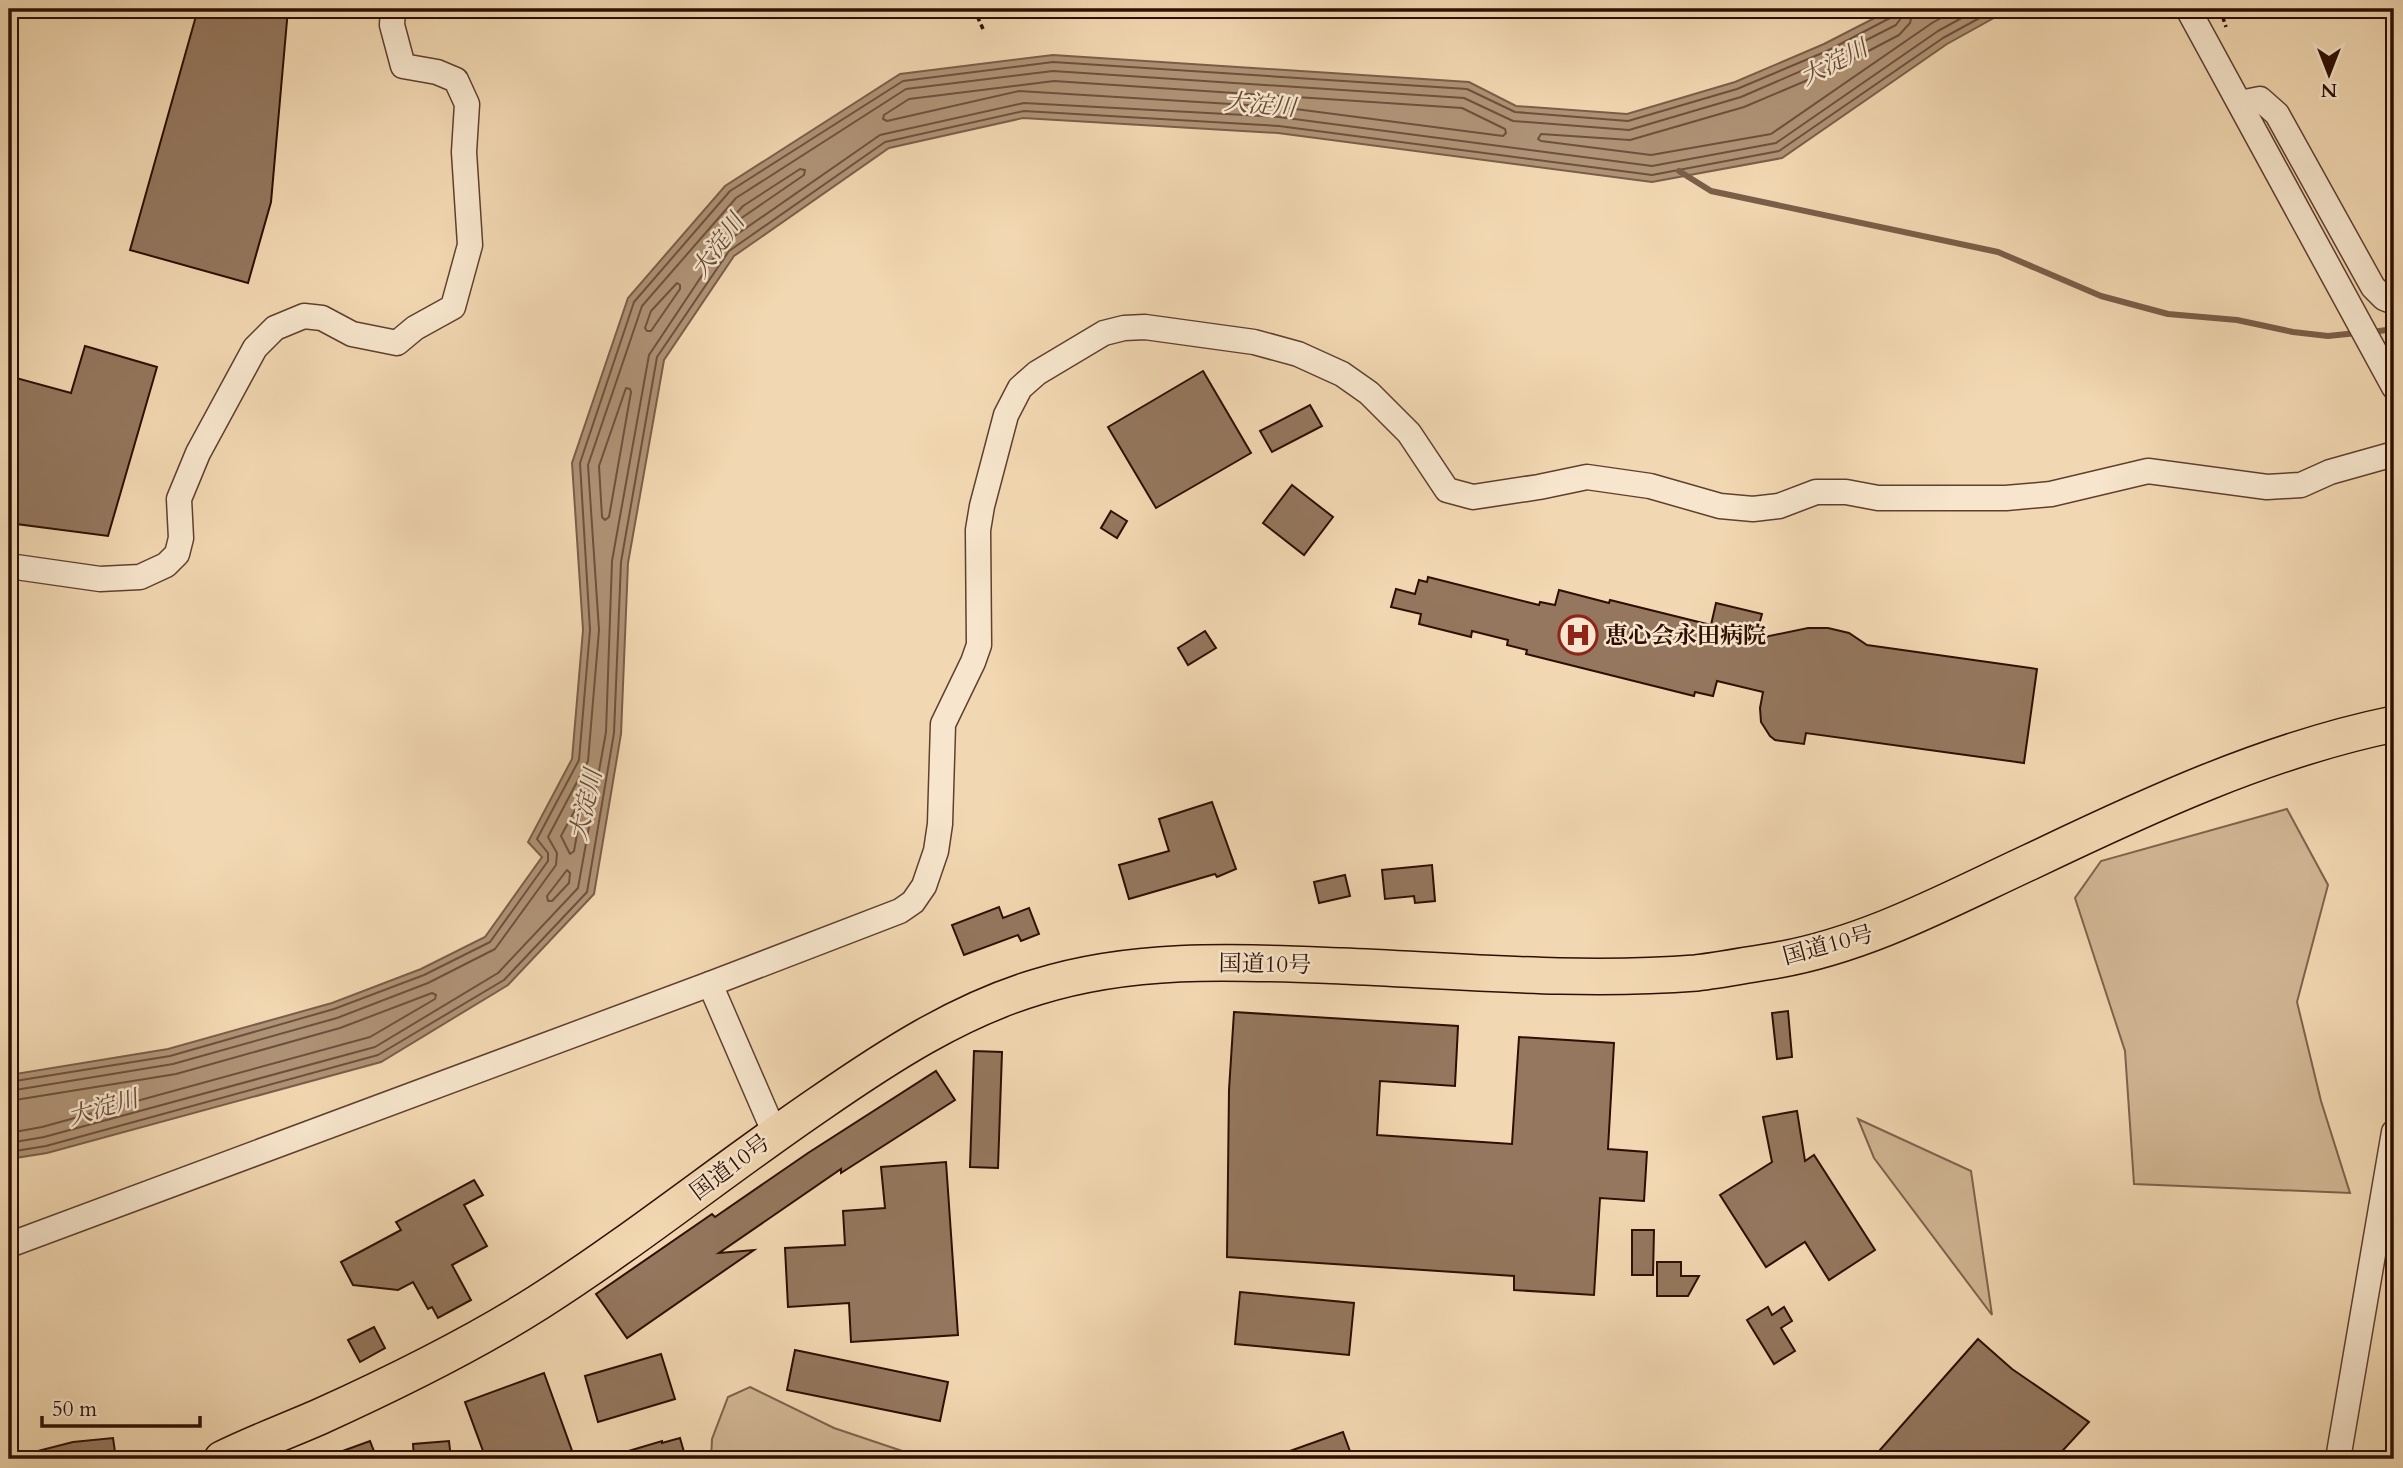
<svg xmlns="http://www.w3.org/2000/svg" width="2403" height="1468" font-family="Cardo,'Noto Serif JP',serif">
	<rect width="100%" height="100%" fill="#f2d8b2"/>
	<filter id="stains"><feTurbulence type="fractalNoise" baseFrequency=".00286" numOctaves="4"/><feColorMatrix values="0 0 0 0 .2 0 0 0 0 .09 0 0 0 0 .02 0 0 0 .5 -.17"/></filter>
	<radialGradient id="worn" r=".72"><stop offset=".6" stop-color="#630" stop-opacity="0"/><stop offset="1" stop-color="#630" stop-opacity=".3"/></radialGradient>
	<g fill="#d1b694" stroke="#80624c" stroke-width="2">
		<path d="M 2287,809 L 2328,885 L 2297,1002 L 2321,1101 L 2350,1193 L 2134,1184 L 2125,1051 L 2075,898 L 2101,861 Z"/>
		<path d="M 1858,1119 L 1971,1171 L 1992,1315 L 1874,1158 Z"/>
		<path d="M 750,1387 L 834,1428 L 926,1459 L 711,1459 L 712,1439 L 728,1397 Z"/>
	</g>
	<path fill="#af9376" stroke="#7b5e48" stroke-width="2" d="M 1892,9 L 2010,9 L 1947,44 L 1782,158 L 1652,182 L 1278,133 L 1023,118 L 889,148 L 734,256 L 664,360 L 628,563 L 621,734 L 594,894 L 508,985 L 381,1062 L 47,1153 L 9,1159 L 9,1075 L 168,1049 L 332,1003 L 421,969 L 485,937 L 542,857 L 528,842 L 572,759 L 583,630 L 572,463 L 628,298 L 725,186 L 900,74 L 1053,55 L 1469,82 L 1516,106 L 1627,114 L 1735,82 L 1824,44 Z"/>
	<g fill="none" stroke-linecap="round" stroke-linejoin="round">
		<g stroke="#6e503c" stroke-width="2">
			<path d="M 1913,9 L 1910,23 L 1899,35 L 1836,68 L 1744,107 L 1630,140 L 1541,134 L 1538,139 L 1541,141 L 1651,155 L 1771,134 L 1932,23 L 1957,9"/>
			<path d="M 1054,81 L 1462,108 L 1505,129 L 1506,133 L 1503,136 L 1280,107 L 1019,91 L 887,121 L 883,119 L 884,115 L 909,99 Z"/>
			<path d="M 800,169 L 805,170 L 804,175 L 740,219 L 735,219 L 735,215 L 743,206 Z"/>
			<path d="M 677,283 L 680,285 L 680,289 L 651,331 L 647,331 L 645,328 L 651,311 Z"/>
			<path d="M 626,388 L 630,389 L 631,392 L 609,517 L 605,520 L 602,517 L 599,466 Z"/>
			<path d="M 579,809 L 581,812 L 574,851 L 570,854 L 561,836 L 575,810 Z"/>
			<path d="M 567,870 L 570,873 L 569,883 L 552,901 L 548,901 L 547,896 Z"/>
			<path d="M 9,1082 L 170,1056 L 334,1009 L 424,975 L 490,942 L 548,861 L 548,853 L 537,839 L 579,760 L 590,630 L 580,463 L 634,302 L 730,191 L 903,81 L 1053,62 L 1467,89 L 1515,112 L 1628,121 L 1737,89 L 1827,51 L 1890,18 L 1894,9"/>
			<path d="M 9,1091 L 173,1064 L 337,1018 L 428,983 L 495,949 L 556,865 L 557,853 L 548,837 L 588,761 L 599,630 L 588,465 L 642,306 L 736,198 L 906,89 L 1053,71 L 1464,98 L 1513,121 L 1629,130 L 1741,97 L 1831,58 L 1896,25 L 1901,18 L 1903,9"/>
			<path d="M 9,1101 L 176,1074 L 340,1028 L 432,993 L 436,995 L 435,999 L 370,1037 L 42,1127 L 9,1133"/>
			<path d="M 9,1143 L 44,1137 L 375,1047 L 498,973 L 578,888 L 606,732 L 612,561 L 649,355 L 723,244 L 880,135 L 1024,103 L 1279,117 L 1652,166 L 1776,143 L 1938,31 L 1978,9"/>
			<path d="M 9,1152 L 46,1146 L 378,1055 L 504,980 L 587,892 L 614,733 L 621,562 L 657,357 L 729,251 L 885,142 L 1024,111 L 1279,126 L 1652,175 L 1779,151 L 1943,38 L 1996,9"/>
		</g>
		<g stroke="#7b5e48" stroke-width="6">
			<path d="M 1679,171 L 1711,191 L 1998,252 L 2101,296 L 2168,314 L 2237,320 L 2293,332 L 2328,336 L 2357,333"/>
			<path d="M 2372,332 L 2394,329"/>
		</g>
	</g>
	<g fill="#94775e" stroke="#2e0e03" stroke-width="2">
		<path d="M 198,9 L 222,14 L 224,9 L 288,9 L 271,202 L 248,283 L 130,250 Z"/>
		<path d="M 85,346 L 157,367 L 108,536 L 9,523 L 9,376 L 71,393 Z"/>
		<path d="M 1203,371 L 1251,453 L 1156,508 L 1108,427 Z"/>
		<path d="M 1310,405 L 1322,426 L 1272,452 L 1260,431 Z"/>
		<path d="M 1292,485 L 1333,517 L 1304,555 L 1263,523 Z"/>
		<path d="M 1111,511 L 1127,521 L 1117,538 L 1101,528 Z"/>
		<path d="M 1428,577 L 1539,605 L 1540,602 L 1555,605 L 1559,590 L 1609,603 L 1610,600 L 1711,625 L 1716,603 L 1762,614 L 1755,639 L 1808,628 L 1828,628 L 1849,633 L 1867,645 L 2037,669 L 2024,763 L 1806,733 L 1804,744 L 1775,740 L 1770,736 L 1761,722 L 1760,708 L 1763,692 L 1717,681 L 1713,696 L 1695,692 L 1694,696 L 1526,654 L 1527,650 L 1507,645 L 1508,640 L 1472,631 L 1471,637 L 1419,624 L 1421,614 L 1391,607 L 1396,589 L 1415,594 L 1419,580 L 1427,582 Z"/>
		<path d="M 1205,631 L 1216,648 L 1188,665 L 1178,648 Z"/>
		<path d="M 1212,802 L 1236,869 L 1217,877 L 1215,874 L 1129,899 L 1119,865 L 1169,851 L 1159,819 Z"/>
		<path d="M 1432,865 L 1435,901 L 1415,903 L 1414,896 L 1385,899 L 1382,870 Z"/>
		<path d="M 1345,875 L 1350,896 L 1319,903 L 1314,882 Z"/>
		<path d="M 999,907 L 1003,918 L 1029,908 L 1039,934 L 1021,941 L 1018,935 L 964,955 L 952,925 Z"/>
		<path d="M 1788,1011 L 1792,1057 L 1777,1059 L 1772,1013 Z"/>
		<path d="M 1234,1012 L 1458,1026 L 1455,1086 L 1380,1081 L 1377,1135 L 1512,1144 L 1519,1037 L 1614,1043 L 1608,1149 L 1647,1152 L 1644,1201 L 1600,1198 L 1594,1295 L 1514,1290 L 1514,1276 L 1227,1257 L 1229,1090 Z"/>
		<path d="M 974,1051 L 1002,1052 L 998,1168 L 970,1167 Z"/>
		<path d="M 936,1071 L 955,1100 L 841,1173 L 841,1169 L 719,1253 L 754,1250 L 627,1338 L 596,1294 L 712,1214 L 715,1217 L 808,1153 Z"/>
		<path d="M 1797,1111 L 1805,1161 L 1814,1155 L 1875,1250 L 1829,1280 L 1805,1242 L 1766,1267 L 1720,1195 L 1772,1162 L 1763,1117 Z"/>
		<path d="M 946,1162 L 958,1335 L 851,1342 L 849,1303 L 788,1307 L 785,1248 L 845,1245 L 843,1211 L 885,1208 L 881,1167 Z"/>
		<path d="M 474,1180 L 483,1195 L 464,1205 L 487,1246 L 452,1265 L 471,1300 L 438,1318 L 432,1307 L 428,1309 L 413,1282 L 398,1290 L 353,1285 L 341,1262 L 401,1230 L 396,1222 Z"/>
		<path d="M 1632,1230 L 1654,1230 L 1653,1275 L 1632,1275 Z"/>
		<path d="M 1657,1262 L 1681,1262 L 1681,1276 L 1699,1276 L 1688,1296 L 1657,1296 Z"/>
		<path d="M 1240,1292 L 1354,1303 L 1349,1355 L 1235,1344 Z"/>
		<path d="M 1768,1307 L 1772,1315 L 1784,1307 L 1792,1321 L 1781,1328 L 1795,1351 L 1774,1364 L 1747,1320 Z"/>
		<path d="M 374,1327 L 385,1348 L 360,1362 L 348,1340 Z"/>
		<path d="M 1978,1339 L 2012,1369 L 2089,1422 L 2055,1459 L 1872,1459 Z"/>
		<path d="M 795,1350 L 948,1382 L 940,1421 L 787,1390 Z"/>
		<path d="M 661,1354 L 675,1399 L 598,1422 L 585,1376 Z"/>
		<path d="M 544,1373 L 575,1459 L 486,1459 L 465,1402 Z"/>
		<path d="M 1343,1432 L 1351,1454 L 1335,1459 L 1273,1459 L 1273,1457 Z"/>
		<path d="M 113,1438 L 116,1459 L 31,1459 L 30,1453 L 73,1442 Z"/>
		<path d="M 680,1438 L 686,1459 L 616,1459 L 615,1455 L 662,1441 L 662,1443 Z"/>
		<path d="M 370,1441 L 377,1459 L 326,1459 L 326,1457 Z"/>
		<path d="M 449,1441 L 451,1459 L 414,1459 L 413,1444 Z"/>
	</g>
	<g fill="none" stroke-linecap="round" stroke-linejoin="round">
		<g stroke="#5f402f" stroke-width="27">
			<g id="minor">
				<path d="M 2188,9 L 2394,387"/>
				<path d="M 2240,103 L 2260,99 L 2277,114 L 2373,287 L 2384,298 L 2394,302"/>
				<path d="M 9,566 L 100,579 L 140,577 L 166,565 L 177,554 L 181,538 L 179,499 L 198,453 L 255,348 L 275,328 L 304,316 L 322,318 L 352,334 L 397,343 L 415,328 L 453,307 L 470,245 L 464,152 L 467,104 L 456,80 L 437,72 L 403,66 L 392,25 L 393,9"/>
				<path d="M 710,984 L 775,1134"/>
				<path d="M 9,1245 L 710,984 L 900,911 L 913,902 L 924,886 L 936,851 L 940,824 L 943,724 L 973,662 L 979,645 L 978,530 L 982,506 L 1006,415 L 1020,388 L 1037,373 L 1104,333 L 1124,328 L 1145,327 L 1254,342 L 1298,354 L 1342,374 L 1369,393 L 1409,433 L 1447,490 L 1473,497 L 1539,487 L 1587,477 L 1650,486 L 1720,506 L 1753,509 L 1779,506 L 1816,492 L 1846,492 L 1878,498 L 2006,498 L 2051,494 L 2148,471 L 2267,487 L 2301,485 L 2330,472 L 2394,454"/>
				<path d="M 2338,1459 L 2394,1132"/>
			</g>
		</g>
		<g stroke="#2e0e03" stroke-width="38">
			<path id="highway" d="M 222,1459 C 254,1443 287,1431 319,1417 C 394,1383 470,1346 539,1302 C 636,1240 725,1168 819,1104 C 887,1057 957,1011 1037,987 C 1136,956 1239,962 1342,966 C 1459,971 1579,982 1696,973 C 1723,970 1751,964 1778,960 C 1868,944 1948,900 2030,862 C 2147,806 2267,750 2394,724"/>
		</g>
		<g stroke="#2e0e03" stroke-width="3.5" stroke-dasharray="5 3.5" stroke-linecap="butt">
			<path d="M 974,9 L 983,29"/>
			<path d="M 2220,9 L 2226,27"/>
		</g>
		<use href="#minor" stroke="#f7e6cd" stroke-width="24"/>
		<use href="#highway" stroke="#f2d8b2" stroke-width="35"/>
	</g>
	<defs>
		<g id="hospital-ring" transform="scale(2.0125)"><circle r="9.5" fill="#f7e6cd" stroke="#8f2418" stroke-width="1.5"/><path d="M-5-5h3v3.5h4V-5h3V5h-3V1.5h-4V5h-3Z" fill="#8f2418"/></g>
	</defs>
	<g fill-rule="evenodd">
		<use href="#hospital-ring" x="1578" y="635"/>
	</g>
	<g text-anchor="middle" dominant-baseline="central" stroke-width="5" stroke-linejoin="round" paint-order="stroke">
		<g font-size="23" font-weight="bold" fill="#2e0e03" stroke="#f7e6cd" text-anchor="start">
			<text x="1605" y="635">恵心会永田病院</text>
		</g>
		<g font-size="23" fill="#2e0e03" stroke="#f7e6cd">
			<text transform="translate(1828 945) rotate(-15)">国道10号</text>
			<text transform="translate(1265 964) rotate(1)">国道10号</text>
			<text transform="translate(730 1167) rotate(-37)">国道10号</text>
		</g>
		<g font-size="24" font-style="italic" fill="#684a37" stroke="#f7e6cd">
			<text transform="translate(1834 63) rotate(-27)">大淀川</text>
			<text transform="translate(1260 105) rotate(5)">大淀川</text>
			<text transform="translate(718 246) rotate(-54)">大淀川</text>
			<text transform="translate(586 805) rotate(-77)">大淀川</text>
			<text transform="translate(103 1108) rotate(-16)">大淀川</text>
		</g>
	</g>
	<rect width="2403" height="1468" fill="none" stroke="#f2d8b2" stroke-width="35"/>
	<rect x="10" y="10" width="2382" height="1447" fill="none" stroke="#2e0e03" stroke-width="3.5"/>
	<rect x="18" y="18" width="2368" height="1433" fill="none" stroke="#2e0e03" stroke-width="2"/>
	<g transform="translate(2329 74) rotate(180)" stroke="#f7e6cd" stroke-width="5" paint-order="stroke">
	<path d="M0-5L12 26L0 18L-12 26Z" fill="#2e0e03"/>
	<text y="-10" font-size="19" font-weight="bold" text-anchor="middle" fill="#2e0e03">N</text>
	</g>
	<path d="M42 1416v10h158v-10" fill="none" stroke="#2e0e03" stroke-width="3.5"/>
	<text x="52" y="1416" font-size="21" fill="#2e0e03" stroke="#f7e6cd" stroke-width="5" paint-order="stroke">50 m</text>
	<rect width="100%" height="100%" filter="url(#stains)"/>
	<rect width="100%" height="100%" fill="url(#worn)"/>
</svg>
